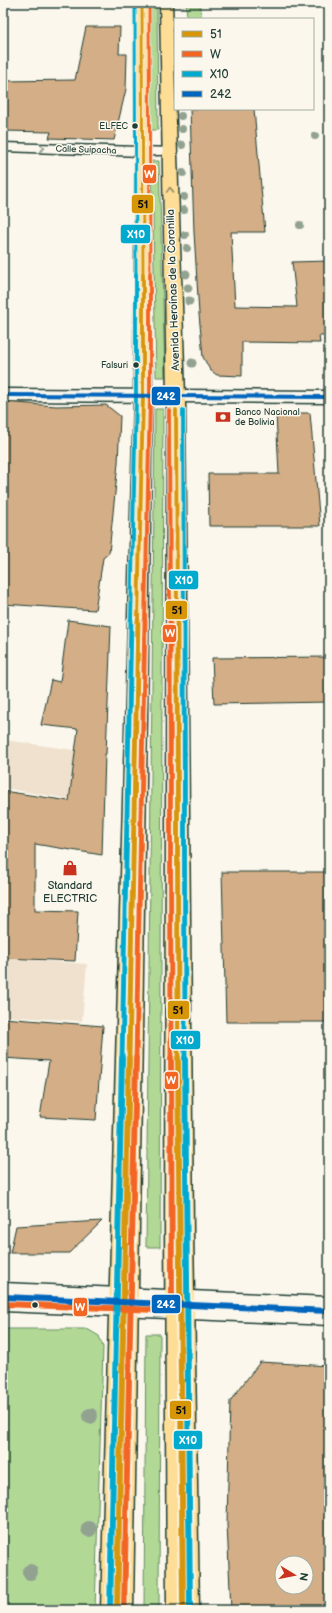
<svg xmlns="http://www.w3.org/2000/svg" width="332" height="1613" font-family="'Balsamiq Sans',sans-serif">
	<rect width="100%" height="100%" fill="#fbf7ec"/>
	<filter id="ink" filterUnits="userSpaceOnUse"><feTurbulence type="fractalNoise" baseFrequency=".025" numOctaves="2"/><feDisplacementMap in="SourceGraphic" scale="8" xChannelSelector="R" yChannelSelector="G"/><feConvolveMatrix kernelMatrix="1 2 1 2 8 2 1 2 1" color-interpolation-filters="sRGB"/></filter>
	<g filter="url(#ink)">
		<g fill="#efe1cd">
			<path d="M 5,740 L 101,754 L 100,804 L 3,788 L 3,747 Z"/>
			<path d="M 3,958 L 87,964 L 82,1021 L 3,1016 Z"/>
		</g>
		<g fill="#b1d995" stroke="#688b64">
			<path d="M 151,3 L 157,3 L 158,130 L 151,130 Z"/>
			<path d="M 186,3 L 200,3 L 201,19 L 187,19 Z"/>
			<path d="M 152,161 L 159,161 L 165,377 L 156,377 Z"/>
			<path d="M 155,409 L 163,409 L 160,1247 L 146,1247 Z"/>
			<path d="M 3,1329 L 87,1329 L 99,1336 L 103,1347 L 95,1610 L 3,1610 Z"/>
			<path d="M 146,1334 L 160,1334 L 159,1610 L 144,1610 Z"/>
		</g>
		<g fill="#d4ae86" stroke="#1f3d34" fill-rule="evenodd">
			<path d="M 86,27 L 120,27 L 119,54 L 127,54 L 126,89 L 114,140 L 49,138 L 51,132 L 3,131 L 3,81 L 75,80 Z"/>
			<path d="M 190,109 L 254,109 L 265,232 L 231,232 L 235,306 L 297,307 L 292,262 L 329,261 L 329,336 L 319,336 L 320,343 L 242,342 L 242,376 L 217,375 L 210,370 L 203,357 L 199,314 L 194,232 Z"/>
			<path d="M 3,402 L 56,406 L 106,405 L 120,416 L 118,463 L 109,553 L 103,558 L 95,610 L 3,604 Z"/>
			<path d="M 276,413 L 310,413 L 320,526 L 209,526 L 208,474 L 279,474 Z"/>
			<path d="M 68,620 L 111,626 L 106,754 L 105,754 L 102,855 L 35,844 L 35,910 L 78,911 L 75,961 L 3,958 L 3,791 L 69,801 L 78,729 L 41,725 L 51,680 L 60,682 Z"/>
			<path d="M 329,657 L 329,702 L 214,704 L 212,658 Z"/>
			<path d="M 222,872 L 329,872 L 329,1022 L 226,1022 Z"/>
			<path d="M 3,1018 L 103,1026 L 96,1120 L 40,1117 L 49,1061 L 3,1058 Z"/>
			<path d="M 102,1221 L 69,1253 L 10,1253 L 16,1226 Z"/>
			<path d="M 260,1362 L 329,1366 L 329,1610 L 231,1610 L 227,1524 L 230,1401 ZM 282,1563 L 306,1563 L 306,1587 L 282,1587 Z"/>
		</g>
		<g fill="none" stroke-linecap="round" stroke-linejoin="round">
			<g stroke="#1f3d34" stroke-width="3">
				<g id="minor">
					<path d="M 3,143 L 174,148 L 176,151 L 174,154 L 141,156 L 3,151 Z"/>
					<path d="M 3,389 L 329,391 L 329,403 L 3,401 Z"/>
					<path d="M 3,1283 L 329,1297 L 329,1325 L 3,1311 Z"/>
				</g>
			</g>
			<g stroke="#1f3d34" stroke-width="3">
				<g id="major">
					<path d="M 136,3 L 148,3 L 152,397 L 133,1610 L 101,1610 L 134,397 Z"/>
					<path d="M 160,3 L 172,3 L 185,397 L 193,1229 L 199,1610 L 167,1610 L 165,1229 L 167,397 Z"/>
				</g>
			</g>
			<use href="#minor" fill="#fbf7ec" fill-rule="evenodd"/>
			<use href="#major" fill="#fedd96" fill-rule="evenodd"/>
			<g stroke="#fbf7ec" stroke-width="5">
				<path id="bus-1-far3" d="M 142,3 L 143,275"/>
			</g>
			<g stroke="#fbf7ec" stroke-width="6">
				<g id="bus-1-far2">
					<path d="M 176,410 L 177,621"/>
					<path d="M 138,621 L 143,397 L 143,274"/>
				</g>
			</g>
			<g stroke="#fbf7ec" stroke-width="8">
				<g id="bus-1-far1">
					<path d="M 177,620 L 178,1059"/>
					<path d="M 129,1059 L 138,620"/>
				</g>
			</g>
			<g stroke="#fbf7ec" stroke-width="10">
				<g id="bus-1">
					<path d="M 178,1058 L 183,1610"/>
					<path d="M 117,1610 L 129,1058"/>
				</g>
			</g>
			<g stroke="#fbf7ec" stroke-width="5">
				<path id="bus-2-far3" d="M 149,3 L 150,275"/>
			</g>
			<g stroke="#fbf7ec" stroke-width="6">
				<g id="bus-2-far2">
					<path d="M 169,410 L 170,621"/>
					<path d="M 145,621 L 150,397 L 150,274"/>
				</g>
			</g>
			<g stroke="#fbf7ec" stroke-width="8">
				<g id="bus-2-far1">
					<path d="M 170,620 L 171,1059"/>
					<path d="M 136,1059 L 145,620"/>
				</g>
			</g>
			<g stroke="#fbf7ec" stroke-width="10">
				<g id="bus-2">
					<path d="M 171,1058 L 172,1304"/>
					<path d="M 3,1304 L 158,1310"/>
					<path d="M 124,1610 L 136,1058"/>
				</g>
			</g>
			<g stroke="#fbf7ec" stroke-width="5">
				<path id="bus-3-far3" d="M 135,3 L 136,275"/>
			</g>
			<g stroke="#fbf7ec" stroke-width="6">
				<g id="bus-3-far2">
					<path d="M 183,410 L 184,621"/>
					<path d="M 131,621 L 136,397 L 136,274"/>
				</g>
			</g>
			<g stroke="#fbf7ec" stroke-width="8">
				<g id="bus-3-far1">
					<path d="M 184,620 L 185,1059"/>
					<path d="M 122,1059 L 131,620"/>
				</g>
			</g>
			<g stroke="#fbf7ec" stroke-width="10">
				<g id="bus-3">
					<path d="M 185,1058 L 190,1610"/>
					<path d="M 110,1610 L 122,1058"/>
				</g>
			</g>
			<g stroke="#fbf7ec" stroke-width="6">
				<path id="bus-4-far1" d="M 3,395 L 329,397"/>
			</g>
			<g stroke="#fbf7ec" stroke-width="10">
				<path id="bus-4" d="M 3,1297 L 329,1311"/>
			</g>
			<use href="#bus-1-far3" stroke="#d79608" stroke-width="3"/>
			<use href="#bus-1-far2" stroke="#d79608" stroke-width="4"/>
			<use href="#bus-1-far1" stroke="#d79608" stroke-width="5"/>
			<use href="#bus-1" stroke="#d79608" stroke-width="6"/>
			<use href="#bus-2-far3" stroke="#f26522" stroke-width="3"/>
			<use href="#bus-2-far2" stroke="#f26522" stroke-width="4"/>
			<use href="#bus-2-far1" stroke="#f26522" stroke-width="5"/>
			<use href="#bus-2" stroke="#f26522" stroke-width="6"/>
			<use href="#bus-3-far3" stroke="#00a9ce" stroke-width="3"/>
			<use href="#bus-3-far2" stroke="#00a9ce" stroke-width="4"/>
			<use href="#bus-3-far1" stroke="#00a9ce" stroke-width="5"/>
			<use href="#bus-3" stroke="#00a9ce" stroke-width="6"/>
			<use href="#bus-4-far1" stroke="#0065bd" stroke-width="4"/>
			<use href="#bus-4" stroke="#0065bd" stroke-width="6"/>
		</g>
		<g fill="#92a291">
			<circle cx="181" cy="116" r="4"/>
			<circle cx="182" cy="129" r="4"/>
			<circle cx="315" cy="136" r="4"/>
			<circle cx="182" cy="145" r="4"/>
			<circle cx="183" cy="173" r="4"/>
			<circle cx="184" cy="197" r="4"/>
			<circle cx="184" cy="210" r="4"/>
			<circle cx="300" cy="225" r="4"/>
			<circle cx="185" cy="235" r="4"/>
			<circle cx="187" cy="248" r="4"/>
			<circle cx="186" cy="274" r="4.5"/>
			<circle cx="188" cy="288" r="4.5"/>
			<circle cx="189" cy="301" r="4.5"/>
			<circle cx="192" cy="363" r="4.5"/>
			<circle cx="90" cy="1416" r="8"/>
			<circle cx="89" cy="1529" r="8"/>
			<circle cx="30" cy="1572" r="8"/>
		</g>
		<defs><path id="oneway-chevron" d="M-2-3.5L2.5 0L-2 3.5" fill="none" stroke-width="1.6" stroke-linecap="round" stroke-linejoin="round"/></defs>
		<use stroke="#8d9a90" href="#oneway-chevron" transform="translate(42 148) rotate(2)"/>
		<use stroke="#8e8d65" href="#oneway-chevron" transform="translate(170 190) rotate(-92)"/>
	</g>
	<defs>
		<g id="bank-bare" transform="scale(1.2)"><path d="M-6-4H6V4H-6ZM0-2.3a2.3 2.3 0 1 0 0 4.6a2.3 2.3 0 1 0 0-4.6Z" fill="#c8321e" stroke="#fbf7ec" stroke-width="2.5" paint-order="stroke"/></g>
		<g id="shop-bare" transform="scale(1.2)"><path d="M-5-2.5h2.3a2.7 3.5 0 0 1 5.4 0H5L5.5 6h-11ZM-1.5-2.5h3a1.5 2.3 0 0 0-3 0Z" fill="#c8321e" stroke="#fbf7ec" stroke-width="2.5" paint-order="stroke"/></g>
	</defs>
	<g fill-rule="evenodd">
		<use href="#bank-bare" x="223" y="417"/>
		<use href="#shop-bare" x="70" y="868"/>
	</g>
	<g fill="#1f3d34" stroke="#fbf7ec" stroke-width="1.5">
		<circle cx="135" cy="126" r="3.5"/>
		<circle cx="136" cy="365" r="3.5"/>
		<circle cx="35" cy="1305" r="3.5"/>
	</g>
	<g text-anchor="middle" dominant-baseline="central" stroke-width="3" stroke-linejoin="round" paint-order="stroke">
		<g font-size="9" fill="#1f3d34" stroke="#fbf7ec" text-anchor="end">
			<text x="128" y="126">ELFEC</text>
			<text x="128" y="365">Falsuri</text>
		</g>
		<g font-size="9" fill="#1f3d34" stroke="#fbf7ec">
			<text transform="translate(86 150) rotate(2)">Calle Suipacha</text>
		</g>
		<g font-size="9" fill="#1f3d34" stroke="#fbf7ec" text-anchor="start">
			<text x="235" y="412">Banco Nacional<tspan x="235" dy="10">de Bolivia</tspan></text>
		</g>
		<g font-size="11" fill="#1f3d34" stroke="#fbf7ec">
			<text transform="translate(173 290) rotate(-92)">Avenida Heroínas de la Coronilla</text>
		</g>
		<g font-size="11" fill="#1f3d34" stroke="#fbf7ec">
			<text x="70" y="885">Standard<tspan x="70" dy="13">ELECTRIC</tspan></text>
		</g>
	</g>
	<g stroke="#fbf7ec" stroke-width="1.5">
		<rect x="142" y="164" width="15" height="20" rx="4" fill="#f26522"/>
		<rect x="131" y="194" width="23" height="20" rx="4" fill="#d79608"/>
		<rect x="120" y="224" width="31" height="20" rx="4" fill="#00a9ce"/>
		<rect x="151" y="386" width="30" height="20" rx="4" fill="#0065bd"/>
		<rect x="168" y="570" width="31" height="20" rx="4" fill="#00a9ce"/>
		<rect x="165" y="600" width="23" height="20" rx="4" fill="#d79608"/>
		<rect x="162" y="624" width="15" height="19" rx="4" fill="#f26522"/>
		<rect x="167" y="1000" width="23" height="20" rx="4" fill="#d79608"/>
		<rect x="170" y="1030" width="31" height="20" rx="4" fill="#00a9ce"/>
		<rect x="164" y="1071" width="15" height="19" rx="4" fill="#f26522"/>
		<rect x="151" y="1294" width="30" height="20" rx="4" fill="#0065bd"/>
		<rect x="73" y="1297" width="15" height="20" rx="4" fill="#f26522"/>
		<rect x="169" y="1400" width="23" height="20" rx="4" fill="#d79608"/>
		<rect x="173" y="1430" width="30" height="20" rx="4" fill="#00a9ce"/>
	</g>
	<g font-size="11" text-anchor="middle" font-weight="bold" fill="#fff">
		<text x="149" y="178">W</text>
		<text x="136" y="238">X10</text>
		<text x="166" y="400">242</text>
		<text x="184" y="584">X10</text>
		<text x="170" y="637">W</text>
		<text x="185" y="1044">X10</text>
		<text x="171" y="1084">W</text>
		<text x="166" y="1308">242</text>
		<text x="80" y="1311">W</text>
		<text x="188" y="1444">X10</text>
	</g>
	<g font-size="11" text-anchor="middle" font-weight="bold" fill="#111">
		<text x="143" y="208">51</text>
		<text x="177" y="614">51</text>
		<text x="178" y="1014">51</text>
		<text x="181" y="1414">51</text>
	</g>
	<rect width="332" height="1613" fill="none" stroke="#fbf7ec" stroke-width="16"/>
	<rect x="8" y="8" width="316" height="1597" fill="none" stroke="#1f3d34" stroke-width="1.5" filter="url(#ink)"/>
	<rect x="174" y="18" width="140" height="92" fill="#fbf7ec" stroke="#a3ada2"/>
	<rect x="182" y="31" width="20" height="6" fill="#d79608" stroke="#a3ada2"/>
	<text x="210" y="38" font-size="12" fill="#1f3d34">51</text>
	<rect x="182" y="51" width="20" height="6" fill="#f26522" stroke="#a3ada2"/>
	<text x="210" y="58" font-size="12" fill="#1f3d34">W</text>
	<rect x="182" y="71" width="20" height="6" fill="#00a9ce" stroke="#a3ada2"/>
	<text x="210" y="78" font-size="12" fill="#1f3d34">X10</text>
	<rect x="182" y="91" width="20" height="6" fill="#0065bd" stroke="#a3ada2"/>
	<text x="210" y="98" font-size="12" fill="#1f3d34">242</text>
	<g transform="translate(294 1575) rotate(100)"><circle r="19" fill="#fbf7ec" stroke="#a3ada2"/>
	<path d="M0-3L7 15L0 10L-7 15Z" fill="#c8321e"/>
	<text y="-6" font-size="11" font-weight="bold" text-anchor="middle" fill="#1f3d34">N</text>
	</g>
</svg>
